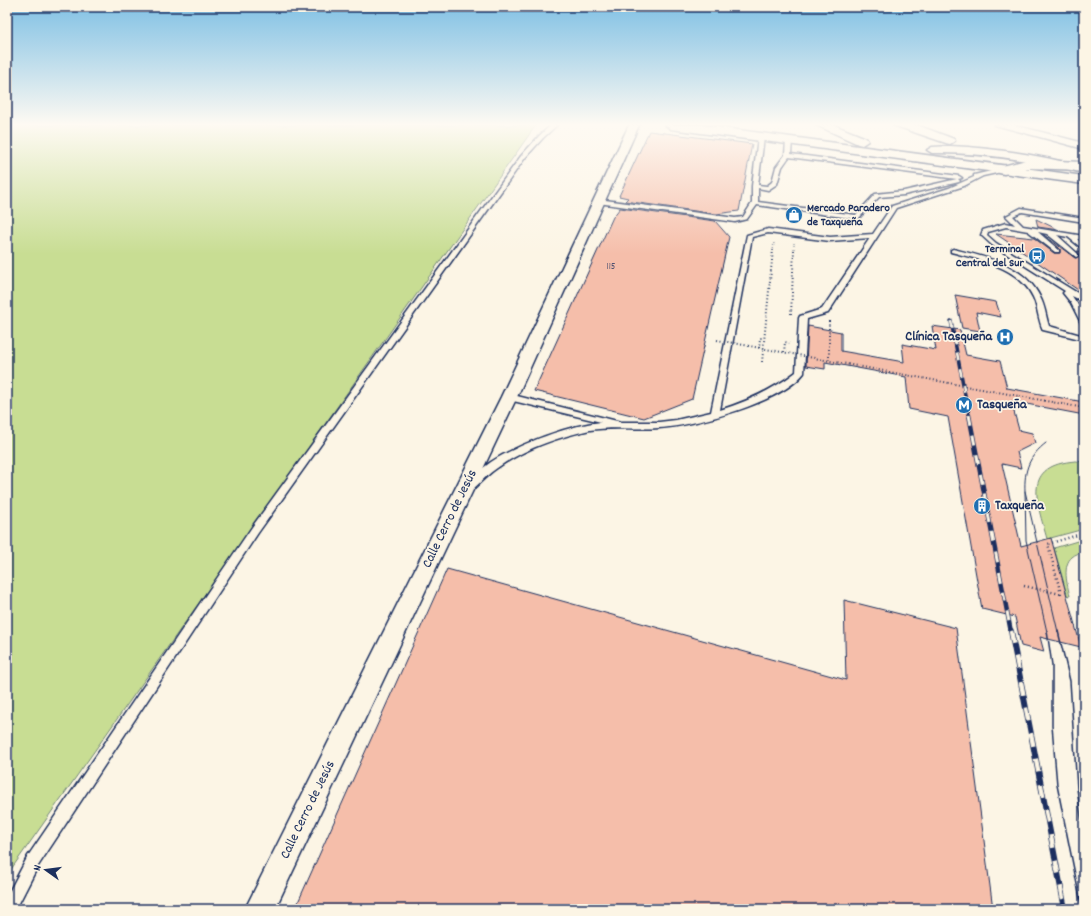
<svg xmlns="http://www.w3.org/2000/svg" width="1091" height="916" font-family="Dekko,sans-serif">
	<rect width="100%" height="100%" fill="#fcf5e5"/>
	<filter id="ink" filterUnits="userSpaceOnUse"><feTurbulence type="fractalNoise" baseFrequency=".025" numOctaves="2"/><feDisplacementMap in="SourceGraphic" scale="8" xChannelSelector="R" yChannelSelector="G"/><feConvolveMatrix kernelMatrix="1 2 1 2 8 2 1 2 1" color-interpolation-filters="sRGB"/></filter>
	<g filter="url(#ink)">
		<g fill="#c8dd93" stroke="#728678">
			<path d="M 7,125 L 536,125 L 7,875 Z"/>
			<path d="M 1076,461 L 1084,462 L 1084,529 L 1047,539 C 1037,502 1021,465 1076,461 Z"/>
			<path d="M 1084,539 L 1084,551 C 1080,553 1075,554 1072,557 C 1062,565 1067,585 1070,596 L 1067,595 L 1054,548 Z"/>
		</g>
		<g fill="#f5beaa" stroke="#1b2f5e">
			<path d="M 649,131 L 752,144 L 739,211 L 716,214 L 625,201 L 628,198 L 619,196 Z"/>
			<path d="M 620,208 L 715,221 L 729,237 L 692,399 L 644,418 L 534,391 L 613,217 Z"/>
			<path d="M 1036,219 L 1059,230 L 1038,227 Z"/>
			<path d="M 996,234 L 1034,238 L 1054,253 L 1060,253 L 1060,249 L 1044,235 L 1075,258 L 1080,256 L 1077,251 L 1084,252 L 1084,294 Z"/>
			<path d="M 955,295 L 996,302 L 1001,317 L 976,312 L 980,331 L 962,328 Z"/>
			<path d="M 808,326 L 841,332 L 841,351 L 904,362 L 902,344 L 936,350 L 932,326 L 960,330 L 966,355 L 1000,361 L 1007,388 L 1084,402 L 1084,415 L 1011,401 L 1019,430 L 1032,433 L 1035,443 L 1017,452 L 1021,468 L 1002,464 L 1021,546 L 1051,538 L 1081,647 L 1040,637 L 1044,652 L 1021,646 L 1015,617 L 982,609 L 948,417 L 909,409 L 906,377 L 825,362 L 825,369 L 806,366 Z"/>
			<path d="M 447,569 L 846,680 L 844,600 L 956,628 L 993,909 L 295,909 Z"/>
		</g>
		<g fill="none" stroke-linecap="round" stroke-linejoin="round">
			<g stroke="#1b2f5e" stroke-width="3">
				<g id="service">
					<path d="M 551,125 L 557,125 L 543,138 L 525,158 L 258,533 L 38,866 L 16,909 L 7,909 L 7,896 L 28,856 L 252,527 L 521,156 L 539,136 Z"/>
					<path d="M 761,135 L 764,137 L 758,185 L 767,186 L 772,182 L 776,167 L 785,155 L 786,140 L 789,138 L 792,140 L 791,154 L 959,176 L 962,178 L 958,179 L 960,181 L 959,182 L 904,195 L 879,197 L 859,218 L 857,219 L 757,205 L 747,219 L 735,222 L 598,203 L 595,201 L 598,199 L 735,218 L 743,217 L 752,203 L 752,186 L 758,137 ZM 789,157 L 957,179 L 904,191 L 875,194 L 856,215 L 758,202 L 758,188 L 768,190 L 777,184 L 782,167 Z"/>
					<path d="M 1004,168 L 1007,170 L 1006,171 L 983,176 L 964,186 L 896,208 L 828,313 L 807,319 L 804,373 C 782,402 695,426 659,428 C 636,430 613,426 590,430 C 558,437 524,449 497,468 C 488,474 481,482 472,490 L 466,490 L 464,487 L 466,484 C 474,477 482,468 491,462 C 519,444 569,425 601,422 L 509,400 L 505,397 L 506,395 L 509,394 L 621,422 L 659,422 L 676,420 L 711,412 L 747,235 L 768,229 L 830,237 L 873,234 L 892,206 L 949,188 L 974,177 L 974,175 ZM 768,233 L 830,241 L 870,238 L 822,309 L 800,316 L 799,318 L 796,372 C 773,390 748,401 720,410 L 752,237 Z"/>
					<path d="M 1021,208 L 1084,218 L 1084,222 L 1022,212 L 1013,216 L 1023,226 L 1084,236 L 1084,240 L 1077,239 L 1084,245 L 1084,250 L 1068,237 L 1057,235 L 1078,254 L 1078,256 L 1076,257 L 1047,234 L 1038,232 L 1059,250 L 1059,252 L 1055,252 L 1028,231 L 1006,227 L 988,232 L 987,235 L 996,243 L 1084,297 L 1084,302 L 1072,296 L 1084,314 L 1084,323 L 1081,323 L 1071,303 L 1063,293 L 1065,291 L 992,245 L 981,235 L 983,230 L 1006,223 L 1015,225 L 1006,216 Z"/>
					<path d="M 953,249 C 985,257 1024,264 1040,297 C 1045,306 1046,317 1049,326 L 1084,336 L 1084,340 L 1043,330 C 1038,320 1038,307 1033,297 C 1019,267 980,260 951,252 L 951,250 Z"/>
				</g>
			</g>
			<g stroke="#1b2f5e" stroke-width="3">
				<g id="minor">
					<path d="M 629,125 L 639,125 L 517,397 L 275,909 L 245,909 L 501,397 Z"/>
					<path d="M 893,125 L 917,125 L 954,139 L 955,141 L 950,144 L 946,143 Z"/>
					<path d="M 995,125 L 1014,125 L 1084,143 L 1084,149 Z"/>
					<path d="M 950,146 C 996,148 1040,155 1084,167 L 1084,173 C 1034,161 984,152 932,153 L 927,150 L 932,147 Z"/>
				</g>
			</g>
			<g stroke="#1b2f5e" stroke-width="3">
				<path id="tertiary" d="M 1026,160 L 1084,162 L 1084,170 L 1026,168 L 1004,174 L 999,173 L 997,170 L 999,167 Z"/>
			</g>
			<g stroke="#1b2f5e" stroke-width="3">
				<path id="secondary" d="M 665,125 L 702,125 L 761,133 L 767,137 L 761,141 L 671,129 Z"/>
			</g>
			<g stroke="#1b2f5e" stroke-width="3">
				<g id="primary">
					<path d="M 816,125 L 834,125 L 866,138 L 868,141 L 862,145 L 858,144 Z"/>
					<path d="M 761,133 L 1084,176 L 1084,184 L 757,140 L 755,137 Z"/>
				</g>
			</g>
			<g stroke="#1b2f5e" stroke-width="1.5" stroke-dasharray="0.5 2" stroke-linecap="butt">
				<path d="M 773,251 L 774,242"/>
				<path d="M 794,251 L 794,243"/>
			</g>
			<g stroke="#1b2f5e" stroke-width="2" stroke-dasharray="1 2.5" stroke-linecap="butt">
				<path d="M 791,314 L 794,250"/>
				<path d="M 829,321 L 829,360"/>
				<path d="M 759,348 L 760,338 L 764,338"/>
				<path d="M 784,352 L 785,342 L 789,343"/>
				<path d="M 762,362 L 773,250"/>
				<path d="M 1081,408 L 1084,415"/>
			</g>
			<path stroke="#1b2f5e" stroke-width="2.5" stroke-dasharray="1 3" stroke-linecap="butt" d="M 1061,594 L 1048,544 L 1084,533"/>
			<use href="#service" fill="#fcf5e5" fill-rule="evenodd"/>
			<use href="#minor" fill="#fcf5e5" fill-rule="evenodd"/>
			<use href="#tertiary" fill="#fcf5e5" fill-rule="evenodd"/>
			<use href="#secondary" fill="#fcf5e5" fill-rule="evenodd"/>
			<use href="#primary" fill="#fcf5e5" fill-rule="evenodd"/>
			<g stroke="#1b2f5e" stroke-width="1">
				<path d="M 1046,443 C 1029,456 1024,470 1025,491 L 1058,632"/>
				<path d="M 1025,491 L 1026,540 L 1047,632"/>
			</g>
			<g stroke="#1b2f5e" stroke-width="1.5">
				<path d="M 1047,631 L 1052,665 L 1052,726 L 1057,785 L 1082,909"/>
				<path d="M 1058,631 L 1070,681 L 1077,789 L 1084,838"/>
			</g>
			<g stroke="#1b2f5e" stroke-width="3.5">
				<path id="rail-far2" d="M 951,321 L 969,416"/>
			</g>
			<g stroke="#1b2f5e" stroke-width="4.5">
				<path id="rail-far1" d="M 969,415 L 1011,632"/>
			</g>
			<g stroke="#1b2f5e" stroke-width="6">
				<path id="rail" d="M 1011,631 L 1065,909"/>
			</g>
			<use href="#rail-far2" stroke="#fcf5e5" stroke-width="2.5" stroke-dasharray="8" stroke-linecap="butt"/>
			<use href="#rail-far1" stroke="#fcf5e5" stroke-width="3" stroke-dasharray="10" stroke-linecap="butt"/>
			<use href="#rail" stroke="#fcf5e5" stroke-width="4.5" stroke-dasharray="13" stroke-linecap="butt"/>
			<path stroke="#1b2f5e" stroke-width="2" stroke-dasharray="1 2.5" stroke-linecap="butt" d="M 717,340 L 1084,408"/>
			<path stroke="#1b2f5e" stroke-width="2.5" stroke-dasharray="1 3" stroke-linecap="butt" d="M 1024,586 L 1061,594"/>
		</g>
	</g>
	<linearGradient id="sky" x2="0" y2="1"><stop stop-color="#7fc0e4"/><stop offset="0.49" stop-color="#fefaf3"/><stop offset="1" stop-color="#fefaf3" stop-opacity="0"/></linearGradient>
	<rect width="1091" height="254" fill="url(#sky)"/>
	<defs>
		<g id="shop-disc" transform="scale(0.9)"><circle r="9.5" fill="#1f6fb2" stroke="#fcf5e5"/><path d="M-5-2.5h2.3a2.7 3.5 0 0 1 5.4 0H5L5.5 6h-11ZM-1.5-2.5h3a1.5 2.3 0 0 0-3 0Z" fill="#fff"/></g>
		<g id="bus-disc" transform="scale(0.9)"><circle r="9.5" fill="#1f6fb2" stroke="#fcf5e5"/><path d="M-5-6H5V4H4V6H2V4H-2V6H-4V4H-5ZM-3.5-4V0h7V-4ZM-3.5 1.2v1.5H-2V1.2ZM2 1.2v1.5H3.5V1.2Z" fill="#fff"/></g>
		<g id="hospital-disc" transform="scale(0.9)"><circle r="9.5" fill="#1f6fb2" stroke="#fcf5e5"/><path d="M-5-5h3v3.5h4V-5h3V5h-3V1.5h-4V5h-3Z" fill="#fff"/></g>
		<g id="metro-disc" transform="scale(0.9)"><circle r="9.5" fill="#1f6fb2" stroke="#fcf5e5"/><path d="M-5.5 5V-5H-3L0 0L3-5H5.5V5H3V-.5L0 4L-3-.5V5Z" fill="#fff"/></g>
		<g id="building-disc" transform="scale(0.9)"><circle r="9.5" fill="#1f6fb2" stroke="#fcf5e5"/><path d="M-4-6H4V6H1V3H-1V6H-4ZM-2.5-4.3h1.7v1.8h-1.7ZM.8-4.3h1.7v1.8H.8ZM-2.5-1h1.7V.8h-1.7ZM.8-1h1.7V.8H.8Z" fill="#fff"/></g>
	</defs>
	<g fill-rule="evenodd">
		<use href="#shop-disc" x="794" y="215"/>
		<use href="#bus-disc" x="1037" y="256"/>
		<use href="#hospital-disc" x="1005" y="337"/>
		<use href="#metro-disc" x="964" y="405"/>
		<use href="#building-disc" x="982" y="506"/>
	</g>
	<g text-anchor="middle" dominant-baseline="central" stroke-width="3.5" stroke-linejoin="round" paint-order="stroke">
		<g font-size="10" fill="#525371">
			<text x="611" y="267">115</text>
		</g>
		<g font-size="12" font-weight="bold" fill="#1b2f5e" stroke="#fcf5e5" text-anchor="start">
			<text x="807" y="208">Mercado Paradero<tspan x="807" dy="14">de Taxqueña</tspan></text>
			<text x="1024" y="249" text-anchor="end">Terminal<tspan x="1024" dy="14">Central del Sur</tspan></text>
		</g>
		<g font-size="14" font-weight="bold" fill="#1b2f5e" stroke="#fcf5e5" text-anchor="start">
			<text x="992" y="337" text-anchor="end">Clínica Tasqueña</text>
			<text x="977" y="405">Tasqueña</text>
			<text x="995" y="506">Taxqueña</text>
		</g>
		<g font-size="14" fill="#1b2f5e" stroke="#fcf5e5">
			<text transform="translate(450 519) rotate(-64)">Calle Cerro de Jesús</text>
			<text transform="translate(308 810) rotate(-64)">Calle Cerro de Jesús</text>
		</g>
	</g>
	<rect width="1091" height="916" fill="none" stroke="#fcf5e5" stroke-width="24"/>
	<rect x="12" y="12" width="1067" height="892" fill="none" stroke="#1b2f5e" stroke-width="1.5" filter="url(#ink)"/>
	<g transform="translate(46 870) rotate(284)" stroke="#fcf5e5" stroke-width="3" paint-order="stroke">
	<path d="M0-3L7 15L0 10L-7 15Z" fill="#1b2f5e"/>
	<text y="-6" font-size="11" font-weight="bold" text-anchor="middle" fill="#1b2f5e">N</text>
	</g>
</svg>
